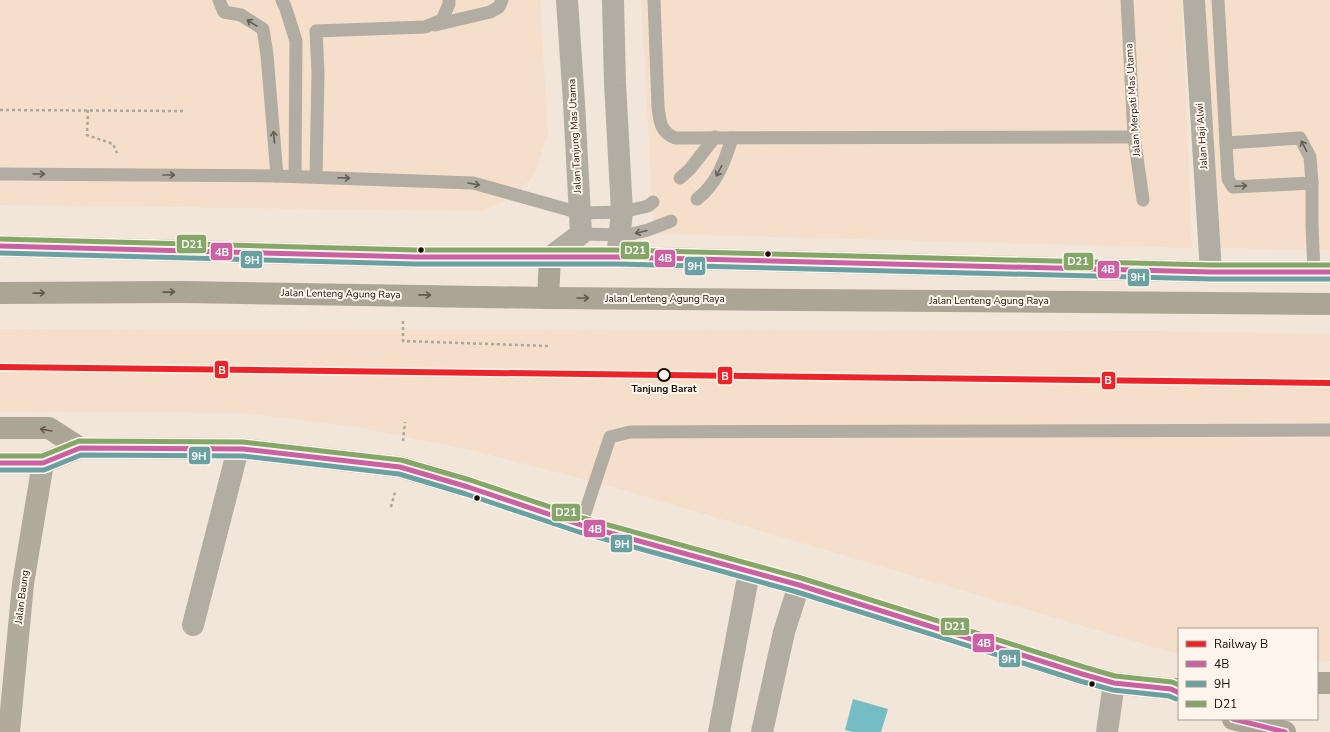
<svg xmlns="http://www.w3.org/2000/svg" width="1330" height="732" font-family="'Nunito Sans',sans-serif">
	<rect width="100%" height="100%" fill="#f2e6da"/>
	<g fill="#f5dfcb">
		<path d="M 0,0 L 540,0 L 548,133 L 535,174 L 515,196 L 483,211 L 0,205 Z"/>
		<path d="M 641,0 L 1182,0 L 1192,248 L 654,234 Z"/>
		<path d="M 1204,0 L 1330,0 L 1330,250 L 1219,248 Z"/>
		<path d="M 0,329 L 1157,331 L 1330,334 L 1330,661 L 1317,662 L 1317,629 L 1179,629 L 1179,653 L 1174,653 L 609,486 L 470,450 L 357,427 L 243,413 L 0,412 Z"/>
	</g>
	<path fill="#75bcc4" d="M 853,699 L 888,709 L 881,732 L 853,732 L 845,730 Z"/>
	<g fill="none" stroke-linecap="round" stroke-linejoin="round">
		<g stroke="#aca69d" stroke-width="2.5" stroke-dasharray="3 3" stroke-linecap="butt">
			<path d="M 0,110 L 184,111"/>
			<path d="M 88,110 L 87,135 L 113,144 L 117,153"/>
			<path d="M 403,321 L 403,341 L 548,346"/>
			<path d="M 403,441 L 405,422"/>
			<path d="M 391,507 L 395,492"/>
		</g>
		<g stroke="#b1ada2" stroke-width="13">
			<path d="M 219,0 L 224,12 L 241,15 L 263,29 L 267,55 L 277,176"/>
			<path d="M 282,0 L 286,9 L 296,41 L 295,176"/>
			<path d="M 654,0 L 658,107 C 660,121 660,132 675,138 L 1134,137"/>
			<path d="M 1127,0 L 1134,137 L 1143,200"/>
			<path d="M 1218,0 L 1228,179 L 1233,187 L 1312,183"/>
			<path d="M 435,25 L 490,12 L 499,7 L 502,0"/>
			<path d="M 1226,143 L 1300,138 L 1310,157 L 1312,183 L 1312,226 L 1314,271"/>
			<path d="M 0,174 L 277,176 L 473,183 L 580,213 L 622,212 L 648,206 L 653,202"/>
			<path d="M 316,177 L 318,73 L 316,31 L 425,27 L 442,20 L 449,4 L 449,0"/>
			<path d="M 680,178 L 690,169 L 715,137"/>
			<path d="M 697,199 C 717,184 725,161 732,138"/>
			<path d="M 581,234 L 627,235 L 648,230 L 671,221"/>
			<path d="M 581,525 L 610,437 L 630,432 L 1330,430"/>
		</g>
		<g stroke="#b1ada2" stroke-width="22">
			<path d="M 613,0 L 615,83 L 622,212 L 617,257"/>
			<path d="M 1194,0 L 1211,272"/>
			<path d="M 550,257 L 581,234 L 574,103 L 567,0"/>
			<path d="M 193,625 L 238,449"/>
			<path d="M 719,732 L 749,572"/>
			<path d="M 762,732 L 784,632 L 799,585"/>
			<path d="M 1107,732 L 1114,683"/>
		</g>
		<path stroke="#b1ab9e" stroke-width="22" d="M 9,732 L 23,584 L 43,463"/>
		<g stroke="#aba596" stroke-width="22">
			<path d="M 0,246 L 416,257 L 617,257 L 1211,272 L 1330,272"/>
			<path d="M 0,293 L 182,292 L 548,298 L 1330,304"/>
			<path d="M 548,298 L 550,257"/>
			<path d="M 0,428 L 49,428 L 80,448"/>
			<path d="M 0,463 L 43,463 L 80,448 L 243,449 L 400,467 L 468,487 L 581,525 L 799,585 L 1082,674 L 1114,683 L 1171,689 L 1179,689"/>
			<path d="M 1317,683 L 1330,683"/>
			<path d="M 1233,719 L 1285,732"/>
		</g>
		<g stroke="#fff5ec" stroke-width="8">
			<g id="bus-1">
				<path d="M 0,246 L 416,257 L 617,257 L 1211,272 L 1330,272"/>
				<path d="M 0,463 L 43,463 L 80,448 L 243,449 L 400,467 L 468,487 L 581,525 L 799,585 L 1082,674 L 1114,683 L 1171,689 L 1179,693"/>
				<path d="M 1233,719 L 1285,732"/>
			</g>
		</g>
		<g stroke="#fff5ec" stroke-width="8">
			<g id="bus-2">
				<path d="M 0,253 L 416,264 L 617,264 L 1211,279 L 1330,279"/>
				<path d="M 0,470 L 44,470 L 81,455 L 243,456 L 399,474 L 466,494 L 579,532 L 797,592 L 1080,681 L 1113,690 L 1169,696 L 1176,699"/>
			</g>
		</g>
		<g stroke="#fff5ec" stroke-width="8">
			<g id="bus-3">
				<path d="M 0,239 L 416,250 L 617,250 L 1211,265 L 1330,265"/>
				<path d="M 0,456 L 42,456 L 79,441 L 243,442 L 401,460 L 470,480 L 583,518 L 801,578 L 1084,667 L 1115,676 L 1172,682 L 1179,685"/>
			</g>
		</g>
		<use href="#bus-1" stroke="#cb60a4" stroke-width="5"/>
		<use href="#bus-2" stroke="#69a0a2" stroke-width="5"/>
		<use href="#bus-3" stroke="#84a767" stroke-width="5"/>
		<g stroke="#fff5ec" stroke-width="9">
			<path id="rail-1" d="M 0,367 L 1330,383"/>
		</g>
		<use href="#rail-1" stroke="#ec2329" stroke-width="6"/>
	</g>
	<defs><path id="oneway-shaft" d="M-6 0H5M1.5-3L5.5 0L1.5 3" fill="none" stroke-width="1.6" stroke-linecap="round" stroke-linejoin="round"/></defs>
	<g stroke="#645e54">
		<use href="#oneway-shaft" transform="translate(252 23) rotate(-148)"/>
		<use href="#oneway-shaft" transform="translate(274 137) rotate(-95)"/>
		<use href="#oneway-shaft" transform="translate(1304 146) rotate(-117)"/>
		<use href="#oneway-shaft" transform="translate(719 171) rotate(117)"/>
		<use href="#oneway-shaft" transform="translate(39 174)"/>
		<use href="#oneway-shaft" transform="translate(169 175)"/>
		<use href="#oneway-shaft" transform="translate(344 178) rotate(2)"/>
		<use href="#oneway-shaft" transform="translate(474 184) rotate(10)"/>
		<use href="#oneway-shaft" transform="translate(1241 186) rotate(-3)"/>
		<use href="#oneway-shaft" transform="translate(641 232) rotate(166)"/>
	</g>
	<g stroke="#605a4e">
		<use href="#oneway-shaft" transform="translate(169 292) rotate(-1)"/>
		<use href="#oneway-shaft" transform="translate(39 293) rotate(-1)"/>
		<use href="#oneway-shaft" transform="translate(425 295) rotate(1)"/>
		<use href="#oneway-shaft" transform="translate(583 298)"/>
		<use href="#oneway-shaft" transform="translate(46 430) rotate(-170)"/>
	</g>
	<g fill="#160f07" stroke="#fff5ec" stroke-width="1.5">
		<circle cx="421" cy="250" r="3.5"/>
		<circle cx="768" cy="254" r="3.5"/>
		<circle cx="477" cy="498" r="3.5"/>
		<circle cx="1092" cy="684" r="3.5"/>
	</g>
	<circle fill="#fff5ec" stroke="#160f07" stroke-width="2" cx="664" cy="375" r="6"/>
	<g text-anchor="middle" dominant-baseline="central" stroke-width="4" stroke-linejoin="round" paint-order="stroke">
		<g font-size="10" fill="#160f07" stroke="#fff5ec">
			<text transform="translate(1133 100) rotate(-94)">Jalan Merpati Mas Utama</text>
			<text transform="translate(575 136) rotate(-93)">Jalan Tanjung Mas Utama</text>
			<text transform="translate(1202 136) rotate(-94)">Jalan Haji Alwi</text>
			<text transform="translate(341 294) rotate(1)">Jalan Lenteng Agung Raya</text>
			<text x="665" y="299">Jalan Lenteng Agung Raya</text>
			<text x="989" y="301">Jalan Lenteng Agung Raya</text>
			<text transform="translate(22 597) rotate(-83)">Jalan Baung</text>
		</g>
		<g font-size="10" font-weight="bold" fill="#160f07" stroke="#fff5ec">
			<text x="664" y="389">Tanjung Barat</text>
		</g>
	</g>
	<g stroke="#fff5ec" stroke-width="1.5">
		<rect x="176" y="234" width="31" height="20" rx="4" fill="#84a767"/>
		<rect x="620" y="241" width="30" height="19" rx="4" fill="#84a767"/>
		<rect x="210" y="242" width="23" height="19" rx="4" fill="#cb60a4"/>
		<rect x="654" y="249" width="22" height="19" rx="4" fill="#cb60a4"/>
		<rect x="240" y="250" width="23" height="19" rx="4" fill="#69a0a2"/>
		<rect x="1063" y="252" width="31" height="19" rx="4" fill="#84a767"/>
		<rect x="684" y="256" width="22" height="20" rx="4" fill="#69a0a2"/>
		<rect x="1097" y="260" width="23" height="19" rx="4" fill="#cb60a4"/>
		<rect x="1127" y="268" width="23" height="19" rx="4" fill="#69a0a2"/>
		<rect x="214" y="360" width="15" height="19" rx="4" fill="#ec2329"/>
		<rect x="717" y="366" width="16" height="19" rx="4" fill="#ec2329"/>
		<rect x="1101" y="371" width="15" height="19" rx="4" fill="#ec2329"/>
		<rect x="188" y="446" width="23" height="19" rx="4" fill="#69a0a2"/>
		<rect x="551" y="503" width="30" height="19" rx="4" fill="#84a767"/>
		<rect x="583" y="519" width="23" height="19" rx="4" fill="#cb60a4"/>
		<rect x="610" y="534" width="23" height="19" rx="4" fill="#69a0a2"/>
		<rect x="940" y="617" width="30" height="19" rx="4" fill="#84a767"/>
		<rect x="972" y="633" width="23" height="20" rx="4" fill="#cb60a4"/>
		<rect x="998" y="649" width="23" height="19" rx="4" fill="#69a0a2"/>
	</g>
	<g font-size="11" text-anchor="middle" font-weight="bold" fill="#fff">
		<text x="192" y="248">D21</text>
		<text x="635" y="254">D21</text>
		<text x="222" y="256">4B</text>
		<text x="665" y="262">4B</text>
		<text x="252" y="264">9H</text>
		<text x="1078" y="265">D21</text>
		<text x="695" y="270">9H</text>
		<text x="1108" y="273">4B</text>
		<text x="1138" y="281">9H</text>
		<text x="222" y="374">B</text>
		<text x="725" y="380">B</text>
		<text x="1108" y="384">B</text>
		<text x="199" y="460">9H</text>
		<text x="566" y="516">D21</text>
		<text x="595" y="533">4B</text>
		<text x="622" y="548">9H</text>
		<text x="955" y="630">D21</text>
		<text x="984" y="647">4B</text>
		<text x="1009" y="663">9H</text>
	</g>
	<rect x="1178" y="628" width="140" height="92" fill="#fff5ec" stroke="#a29990"/>
	<rect x="1186" y="641" width="20" height="6" fill="#ec2329" stroke="#a29990"/>
	<text x="1214" y="648" font-size="12" fill="#160f07">Railway B</text>
	<rect x="1186" y="661" width="20" height="6" fill="#cb60a4" stroke="#a29990"/>
	<text x="1214" y="668" font-size="12" fill="#160f07">4B</text>
	<rect x="1186" y="681" width="20" height="6" fill="#69a0a2" stroke="#a29990"/>
	<text x="1214" y="688" font-size="12" fill="#160f07">9H</text>
	<rect x="1186" y="701" width="20" height="6" fill="#84a767" stroke="#a29990"/>
	<text x="1214" y="708" font-size="12" fill="#160f07">D21</text>
</svg>
